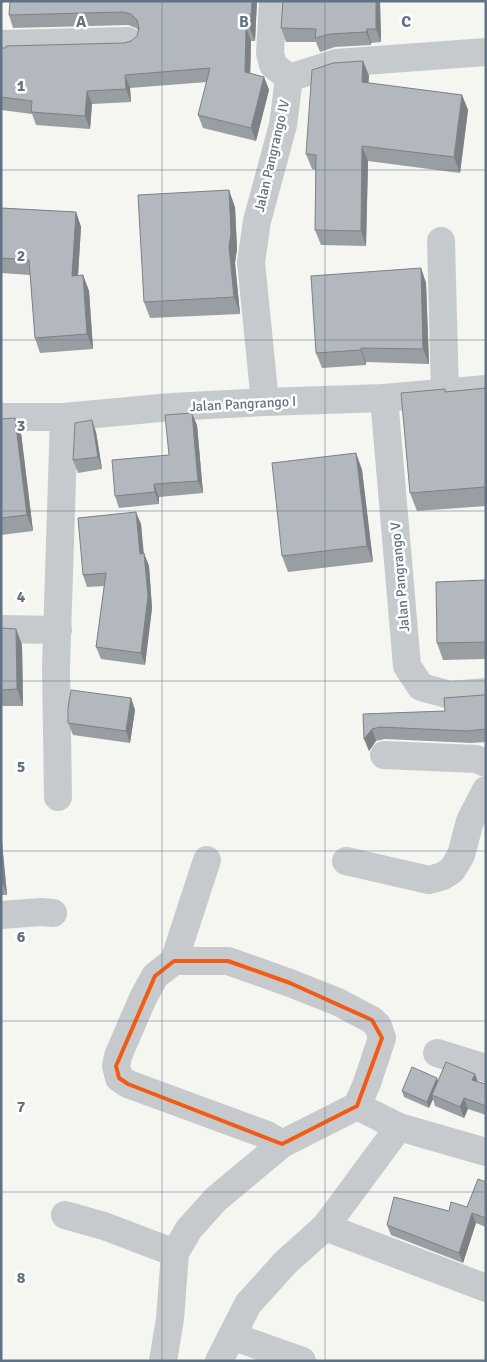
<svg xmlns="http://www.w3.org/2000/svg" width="487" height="1362" font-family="Signika,sans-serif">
	<rect width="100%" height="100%" fill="#f5f6f1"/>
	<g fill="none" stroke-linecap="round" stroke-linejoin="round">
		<g stroke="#c7cacd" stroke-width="28">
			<path d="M 273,1 L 270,53 L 273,65 L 289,78"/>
			<path d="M 1,44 L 128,41"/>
			<path d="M 289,78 L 336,63 L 486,52"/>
			<path d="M 441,241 L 445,393"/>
			<path d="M 384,398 L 407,666 L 421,687 L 450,695 L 486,692"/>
			<path d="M 265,402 L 251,262 L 257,221 L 283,125 L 289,78"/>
			<path d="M 1,417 L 64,417 L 171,407 L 265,402 L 384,398 L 486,389"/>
			<path d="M 1,629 L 58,630"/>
			<path d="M 384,755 L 476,759 L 486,763"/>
			<path d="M 58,797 L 56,667 L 64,417"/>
			<path d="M 207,860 L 174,961 L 155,976 L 143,998 L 118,1056 L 116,1066 L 119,1078 L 128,1084 L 267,1135 L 282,1144"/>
			<path d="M 346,861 L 429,880 L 443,876 L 452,870 L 461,855 L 470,821 L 486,790"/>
			<path d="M 1,915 L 41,912 L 53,913"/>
			<path d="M 174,961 L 228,961 L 290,983 L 338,1002 L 372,1020 L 378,1026 L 382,1038 L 367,1083 L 357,1106"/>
			<path d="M 437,1053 L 486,1068"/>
			<path d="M 65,1215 L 104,1226 L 175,1253"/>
			<path d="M 325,1227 L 486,1288"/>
			<path d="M 232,1336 L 302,1361"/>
			<path d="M 163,1361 L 170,1319 L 175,1253 L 189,1229 L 216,1199 L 282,1144 L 357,1106 L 399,1127 L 486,1152"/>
			<path d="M 219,1361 L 248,1304 L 285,1263 L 325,1227 L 399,1127"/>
		</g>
	</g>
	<g fill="#999ea3">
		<path d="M 257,1 L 255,41 L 251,41 L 250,73 L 264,77 L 269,90 L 256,141 L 203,128 L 198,115 L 207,82 L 130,88 L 131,102 L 92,104 L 90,129 L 36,125 L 32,114 L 1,110 L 1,48 L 6,48 L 124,43 L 131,41 L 137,36 L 138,30 L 136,28 L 128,25 L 13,28 L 9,15 Z"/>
		<path d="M 380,1 L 381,42 L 371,43 L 371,45 L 335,47 L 320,52 L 316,42 L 286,42 L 281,28 Z"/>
		<path d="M 363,61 L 369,76 L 368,83 L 462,95 L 468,110 L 460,173 L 368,161 L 366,246 L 321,245 L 315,230 L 316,170 L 312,169 L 306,154 Z"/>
		<path d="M 235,207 L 237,249 L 235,263 L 240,314 L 150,318 L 144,302 Z"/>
		<path d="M 1,208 L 76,212 L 81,227 L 78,276 L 83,275 L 89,291 L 93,349 L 40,353 L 35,338 L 30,275 L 1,273 Z"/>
		<path d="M 421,268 L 426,283 L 429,364 L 366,362 L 366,365 L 322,368 L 316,353 Z"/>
		<path d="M 486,388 L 486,506 L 417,511 L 410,493 L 445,389 L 446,392 Z"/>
		<path d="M 1,419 L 21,433 L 33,531 L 1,535 Z"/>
		<path d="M 197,425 L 203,493 L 159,497 L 159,504 L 119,508 L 115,496 L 169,455 Z"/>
		<path d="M 96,432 L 102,469 L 78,473 L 73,460 Z"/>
		<path d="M 356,453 L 362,470 L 373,562 L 288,572 L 282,556 Z"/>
		<path d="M 141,524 L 143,553 L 149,566 L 152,608 L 145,665 L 101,659 L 96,647 L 104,586 L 87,587 L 83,575 Z"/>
		<path d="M 486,580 L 486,659 L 443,660 L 437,643 Z"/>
		<path d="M 1,628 L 16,629 L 22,645 L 23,706 L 1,706 Z"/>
		<path d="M 486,694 L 486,742 L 471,743 L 385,739 L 376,741 L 369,751 L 363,714 L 445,711 Z"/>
		<path d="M 131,698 L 135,710 L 130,743 L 73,735 L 68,723 Z"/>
		<path d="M 1,832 L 7,895 L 1,895 Z"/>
		<path d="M 475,1074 L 477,1081 L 486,1084 L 486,1115 L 468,1109 L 464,1118 L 435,1106 L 433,1099 L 429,1108 L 404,1097 L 402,1091 Z"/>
		<path d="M 486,1182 L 486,1227 L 476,1223 L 463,1263 L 391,1235 L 387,1225 L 467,1207 Z"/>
	</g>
	<g fill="#7d8185">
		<path d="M 252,1 L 257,1 L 255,41 L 250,28 Z"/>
		<path d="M 376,1 L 380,1 L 381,42 L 376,29 Z"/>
		<path d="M 246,28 L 251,41 L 250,85 L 245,72 Z"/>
		<path d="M 367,29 L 371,43 L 371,45 L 366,32 Z"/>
		<path d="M 363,61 L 369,76 L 367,97 L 362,82 Z"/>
		<path d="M 125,75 L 130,88 L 131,102 L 126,89 Z"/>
		<path d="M 264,77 L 269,90 L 256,141 L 251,128 Z"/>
		<path d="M 87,91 L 92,104 L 90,129 L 85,116 Z"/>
		<path d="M 462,95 L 468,110 L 460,173 L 454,157 Z"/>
		<path d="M 362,146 L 368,161 L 366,246 L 361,231 Z"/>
		<path d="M 229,190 L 235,207 L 237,249 L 235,263 L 240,314 L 234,297 L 229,247 Z"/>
		<path d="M 76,212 L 81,227 L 77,291 L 72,276 Z"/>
		<path d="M 421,268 L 426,283 L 429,364 L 423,349 Z"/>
		<path d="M 83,275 L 89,291 L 93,349 L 87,334 Z"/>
		<path d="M 361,348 L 366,362 L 366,365 L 361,350 Z"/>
		<path d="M 192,413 L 197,425 L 203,493 L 198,481 Z"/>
		<path d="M 15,418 L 21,433 L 33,531 L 27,515 Z"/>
		<path d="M 92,420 L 96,432 L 102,469 L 98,457 Z"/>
		<path d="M 356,453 L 362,470 L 373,562 L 367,546 Z"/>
		<path d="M 154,484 L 159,497 L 159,504 L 155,492 Z"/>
		<path d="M 136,512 L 141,524 L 145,566 L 140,554 Z"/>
		<path d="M 144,553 L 149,566 L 152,608 L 145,665 L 141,653 Z"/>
		<path d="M 16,629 L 22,645 L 23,706 L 17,689 Z"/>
		<path d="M 131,698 L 135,710 L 130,743 L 126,731 Z"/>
		<path d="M 372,729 L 376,741 L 369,751 L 364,739 Z"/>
		<path d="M 1,832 L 7,895 L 1,879 Z"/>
		<path d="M 475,1074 L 479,1085 L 472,1080 Z"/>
		<path d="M 437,1078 L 439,1085 L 432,1095 L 433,1099 L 429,1108 L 427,1102 Z"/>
		<path d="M 464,1098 L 468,1109 L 464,1118 L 460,1107 Z"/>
		<path d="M 472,1213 L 476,1223 L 463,1263 L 459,1253 Z"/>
	</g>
	<g fill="#b2b8be" stroke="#7d8185">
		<path d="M 10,1 L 252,1 L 250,28 L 246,28 L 245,72 L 264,77 L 251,128 L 198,115 L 210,68 L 125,75 L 126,89 L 87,91 L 85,116 L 31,112 L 32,101 L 1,97 L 1,48 L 6,48 L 6,46 L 124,43 L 131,41 L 137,36 L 139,28 L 137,20 L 131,14 L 123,12 L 9,15 Z"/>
		<path d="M 283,1 L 376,1 L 376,29 L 367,29 L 366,32 L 330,34 L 315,38 L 316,29 L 281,28 Z"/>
		<path d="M 363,61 L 362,82 L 462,95 L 454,157 L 362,146 L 361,231 L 315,230 L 316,155 L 306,154 L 312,70 L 333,63 Z"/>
		<path d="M 229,190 L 231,233 L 229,247 L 234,297 L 144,302 L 138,195 Z"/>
		<path d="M 1,208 L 76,212 L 72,276 L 83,275 L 87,334 L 35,338 L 29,260 L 1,258 Z"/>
		<path d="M 421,268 L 423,349 L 361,348 L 361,350 L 316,353 L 311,276 Z"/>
		<path d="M 486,388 L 486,495 L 485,487 L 410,493 L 401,393 L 445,389 L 445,392 Z"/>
		<path d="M 192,413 L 198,481 L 154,484 L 155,492 L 115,496 L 112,460 L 169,455 L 165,415 Z"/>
		<path d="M 15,418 L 27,515 L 1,518 L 1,419 Z"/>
		<path d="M 92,420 L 98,457 L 73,460 L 75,423 Z"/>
		<path d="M 356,453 L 367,546 L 282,556 L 272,463 Z"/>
		<path d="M 136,512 L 140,554 L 144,553 L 148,596 L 141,653 L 96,647 L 106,573 L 83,575 L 78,518 Z"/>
		<path d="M 486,580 L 486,642 L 437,643 L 436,582 Z"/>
		<path d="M 1,628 L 16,629 L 17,689 L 1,690 Z"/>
		<path d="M 71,690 L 131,698 L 126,731 L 68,723 L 68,708 Z"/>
		<path d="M 486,694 L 486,729 L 467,731 L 380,727 L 372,729 L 364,739 L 363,714 L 445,711 L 444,698 L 483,695 Z"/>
		<path d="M 446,1062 L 475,1074 L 472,1080 L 486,1084 L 486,1106 L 464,1098 L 460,1107 L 432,1095 Z"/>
		<path d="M 412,1067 L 437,1078 L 427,1102 L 402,1091 Z"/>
		<path d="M 478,1179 L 486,1182 L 486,1218 L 472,1213 L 459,1253 L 387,1225 L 394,1197 L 449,1211 L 451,1202 L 467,1207 Z"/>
	</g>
	<path fill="none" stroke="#f25b14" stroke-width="4" stroke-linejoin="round" d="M 174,961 L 228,961 L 290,983 L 372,1020 L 382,1038 L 357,1106 L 282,1144 L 128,1084 L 119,1078 L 116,1066 L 155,976 Z"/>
	<path fill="none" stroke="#627285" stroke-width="1" stroke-opacity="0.55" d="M 162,1 L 162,1361M 325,1 L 325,1361M 1,170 L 486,170M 1,340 L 486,340M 1,511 L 486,511M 1,681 L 486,681M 1,851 L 486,851M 1,1021 L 486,1021M 1,1192 L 486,1192"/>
	<g text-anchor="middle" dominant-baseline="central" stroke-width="5" stroke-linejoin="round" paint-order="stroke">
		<g font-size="14" fill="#627285" stroke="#fff">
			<text transform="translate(272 156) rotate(-77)">Jalan Pangrango IV</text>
			<text transform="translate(243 404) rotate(-3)">Jalan Pangrango I</text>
			<text transform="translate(400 577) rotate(-95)">Jalan Pangrango V</text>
		</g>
	</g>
	<g font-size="16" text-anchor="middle" font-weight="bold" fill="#627285" stroke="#fff" stroke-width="5" stroke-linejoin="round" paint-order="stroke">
		<text x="81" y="27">A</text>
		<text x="244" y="27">B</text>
		<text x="406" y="27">C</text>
		<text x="21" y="91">1</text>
		<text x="21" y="261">2</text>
		<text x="21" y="431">3</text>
		<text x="21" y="602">4</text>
		<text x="21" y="772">5</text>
		<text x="21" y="942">6</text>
		<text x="21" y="1112">7</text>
		<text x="21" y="1283">8</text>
	</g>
	<rect width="487" height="1362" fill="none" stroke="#627285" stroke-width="5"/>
</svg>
